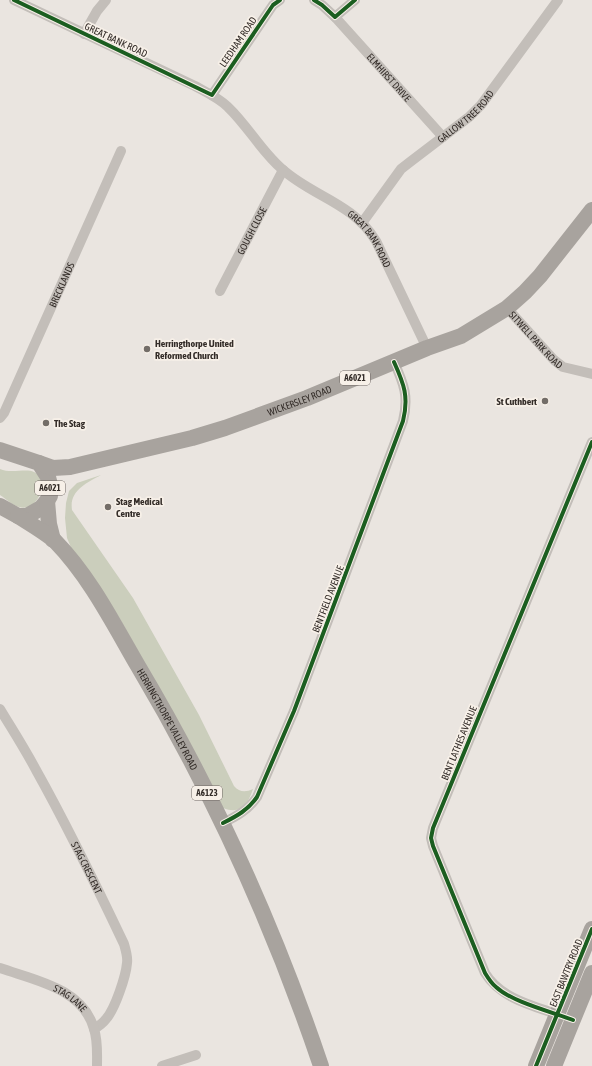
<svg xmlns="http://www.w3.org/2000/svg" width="592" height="1066" font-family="'Asap Condensed',sans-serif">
	<rect width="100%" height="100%" fill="#eae5e0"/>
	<g fill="#cbcebc">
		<path d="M 0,469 C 11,474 26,468 34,472 C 51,479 38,513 19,507 C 12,505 6,499 0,495 Z"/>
		<path d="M 101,475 C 86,483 69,491 72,510 L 133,598 L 199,715 L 234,786 C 240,793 246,792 253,789 C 248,804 241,815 223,808 L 185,735 L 120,619 L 100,588 L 73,552 L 67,538 L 65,518 L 66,503 L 69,491 L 77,483 Z"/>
	</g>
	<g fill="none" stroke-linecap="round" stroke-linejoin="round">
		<g stroke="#c3beb9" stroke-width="10">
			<path id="s1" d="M 14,0 L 195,86 C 206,92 219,98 228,107 C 248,126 261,151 282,169 C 313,197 352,202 376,241 L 427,348"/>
			<path d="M 314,0 L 322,5 L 335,17 L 355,0"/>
			<path id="s2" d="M 335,17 L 443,137"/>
			<path d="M 84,34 L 97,11 L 106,0"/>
			<path d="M 212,95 L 273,5 L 280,0"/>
			<path id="s3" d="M 362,223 L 401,169 L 410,162 L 469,117 L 481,105 L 558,0"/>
			<path id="s4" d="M 220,291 L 283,170"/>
			<path id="s5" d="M 507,308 L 554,360 L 563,367 L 592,374"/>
			<path id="s6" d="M 0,418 L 4,413 L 121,151"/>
			<path id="s7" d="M 0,709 C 12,729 25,749 36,770 C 68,827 96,885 124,944 C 126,951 128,957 127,963 C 126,976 115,1009 106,1019 C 103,1023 99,1026 94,1029"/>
			<path d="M 223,823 C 237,816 248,810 257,797 L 294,711 L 403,421 C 409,397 404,384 394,362"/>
			<path id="s8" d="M 0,968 C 34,980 83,988 94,1029 C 98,1041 97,1054 97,1066"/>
			<path d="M 562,1016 C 534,1006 501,999 485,973 L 433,846 L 431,838 L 433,828 L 592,442"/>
			<path d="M 162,1066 L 196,1055"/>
		</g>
		<g stroke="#a8a39e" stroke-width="16">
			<path d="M 0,450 L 39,463 L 48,477 L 50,485 L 50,496 L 47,501 L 41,508 L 27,516 L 18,516 L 0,506"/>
			<path id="s9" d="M 39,463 L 53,468 L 70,467 L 192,438 L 225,428 L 307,398 L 427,348 L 461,336 L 507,308 L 525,292 L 540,276 L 592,210"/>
			<path d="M 47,501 L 49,524 L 53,540"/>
			<path id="s10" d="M 18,516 C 29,523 46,533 55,541 C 90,577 113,623 138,666 C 213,792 274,927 321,1066"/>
			<path d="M 536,1066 L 592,929"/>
			<path d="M 554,1066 L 592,973"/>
		</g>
		<g stroke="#f7f0e8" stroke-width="6">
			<g id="cycleway">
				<path d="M 14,0 L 212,95 L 273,5 L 280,0"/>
				<path d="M 314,0 L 322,5 L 335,17 L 355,0"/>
				<path d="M 223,823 C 237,816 248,810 257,797 L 294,711 L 403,421 C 409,397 404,384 394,362"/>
				<path d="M 573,1020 C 552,1012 512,1002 496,987 C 491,983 488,978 485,973 L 433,846 L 431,838 L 433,828 L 592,442"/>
				<path d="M 536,1066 L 592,929"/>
			</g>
		</g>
		<use href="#cycleway" stroke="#1b5e20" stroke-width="4"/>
	</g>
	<g fill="#736d68" stroke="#f7f0e8" stroke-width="1.5">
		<circle cx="147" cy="349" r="4"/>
		<circle cx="545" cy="401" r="4"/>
		<circle cx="46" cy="423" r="4"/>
		<circle cx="108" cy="507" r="4"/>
	</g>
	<g text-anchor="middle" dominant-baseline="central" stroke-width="3.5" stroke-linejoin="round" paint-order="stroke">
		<g fill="#f7f0e8" stroke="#6e6762" stroke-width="1">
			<rect x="340" y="371" width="30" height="14" rx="3"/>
			<rect x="35" y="481" width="30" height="14" rx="3"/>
			<rect x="192" y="786" width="30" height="14" rx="3"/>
		</g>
		<g font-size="9" font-weight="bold" fill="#332c28">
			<text x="355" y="378">A6021</text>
			<text x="50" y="488">A6021</text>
			<text x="207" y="793">A6123</text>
		</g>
		<g font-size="10" fill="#332c28" stroke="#f7f0e8">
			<text transform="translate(116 40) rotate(25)">GREAT BANK ROAD</text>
			<text transform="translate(238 42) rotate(-56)">LEEDHAM ROAD</text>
			<text stroke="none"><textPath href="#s2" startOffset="81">ELMHIRST DRIVE</textPath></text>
			<text stroke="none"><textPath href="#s3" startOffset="150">GALLOW TREE ROAD</textPath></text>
			<text stroke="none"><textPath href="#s4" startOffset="68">GOUGH CLOSE</textPath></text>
			<text stroke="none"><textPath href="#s1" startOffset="436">GREAT BANK ROAD</textPath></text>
			<text stroke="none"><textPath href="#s6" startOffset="147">BRECKLANDS</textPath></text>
			<text stroke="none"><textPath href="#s5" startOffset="43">SITWELL PARK ROAD</textPath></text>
			<text stroke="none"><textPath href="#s9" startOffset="271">WICKERSLEY ROAD</textPath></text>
			<text transform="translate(328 599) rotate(-69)">BENTFIELD AVENUE</text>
			<text stroke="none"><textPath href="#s10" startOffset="256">HERRINGTHORPE VALLEY ROAD</textPath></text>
			<text transform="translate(459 743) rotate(-68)">BENT LATHES AVENUE</text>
			<text stroke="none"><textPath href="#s7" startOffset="181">STAG CRESCENT</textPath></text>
			<text transform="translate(566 973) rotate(-68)">EAST BAWTRY ROAD</text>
			<text stroke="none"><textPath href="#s8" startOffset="77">STAG LANE</textPath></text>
		</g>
		<g font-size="10" font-weight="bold" fill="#332c28" stroke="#f7f0e8" text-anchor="start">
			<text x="155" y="343">Herringthorpe United<tspan x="155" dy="12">Reformed Church</tspan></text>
			<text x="537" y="401" text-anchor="end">St Cuthbert</text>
			<text x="54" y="423">The Stag</text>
			<text x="116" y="501">Stag Medical<tspan x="116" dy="12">Centre</tspan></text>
		</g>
	</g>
</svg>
